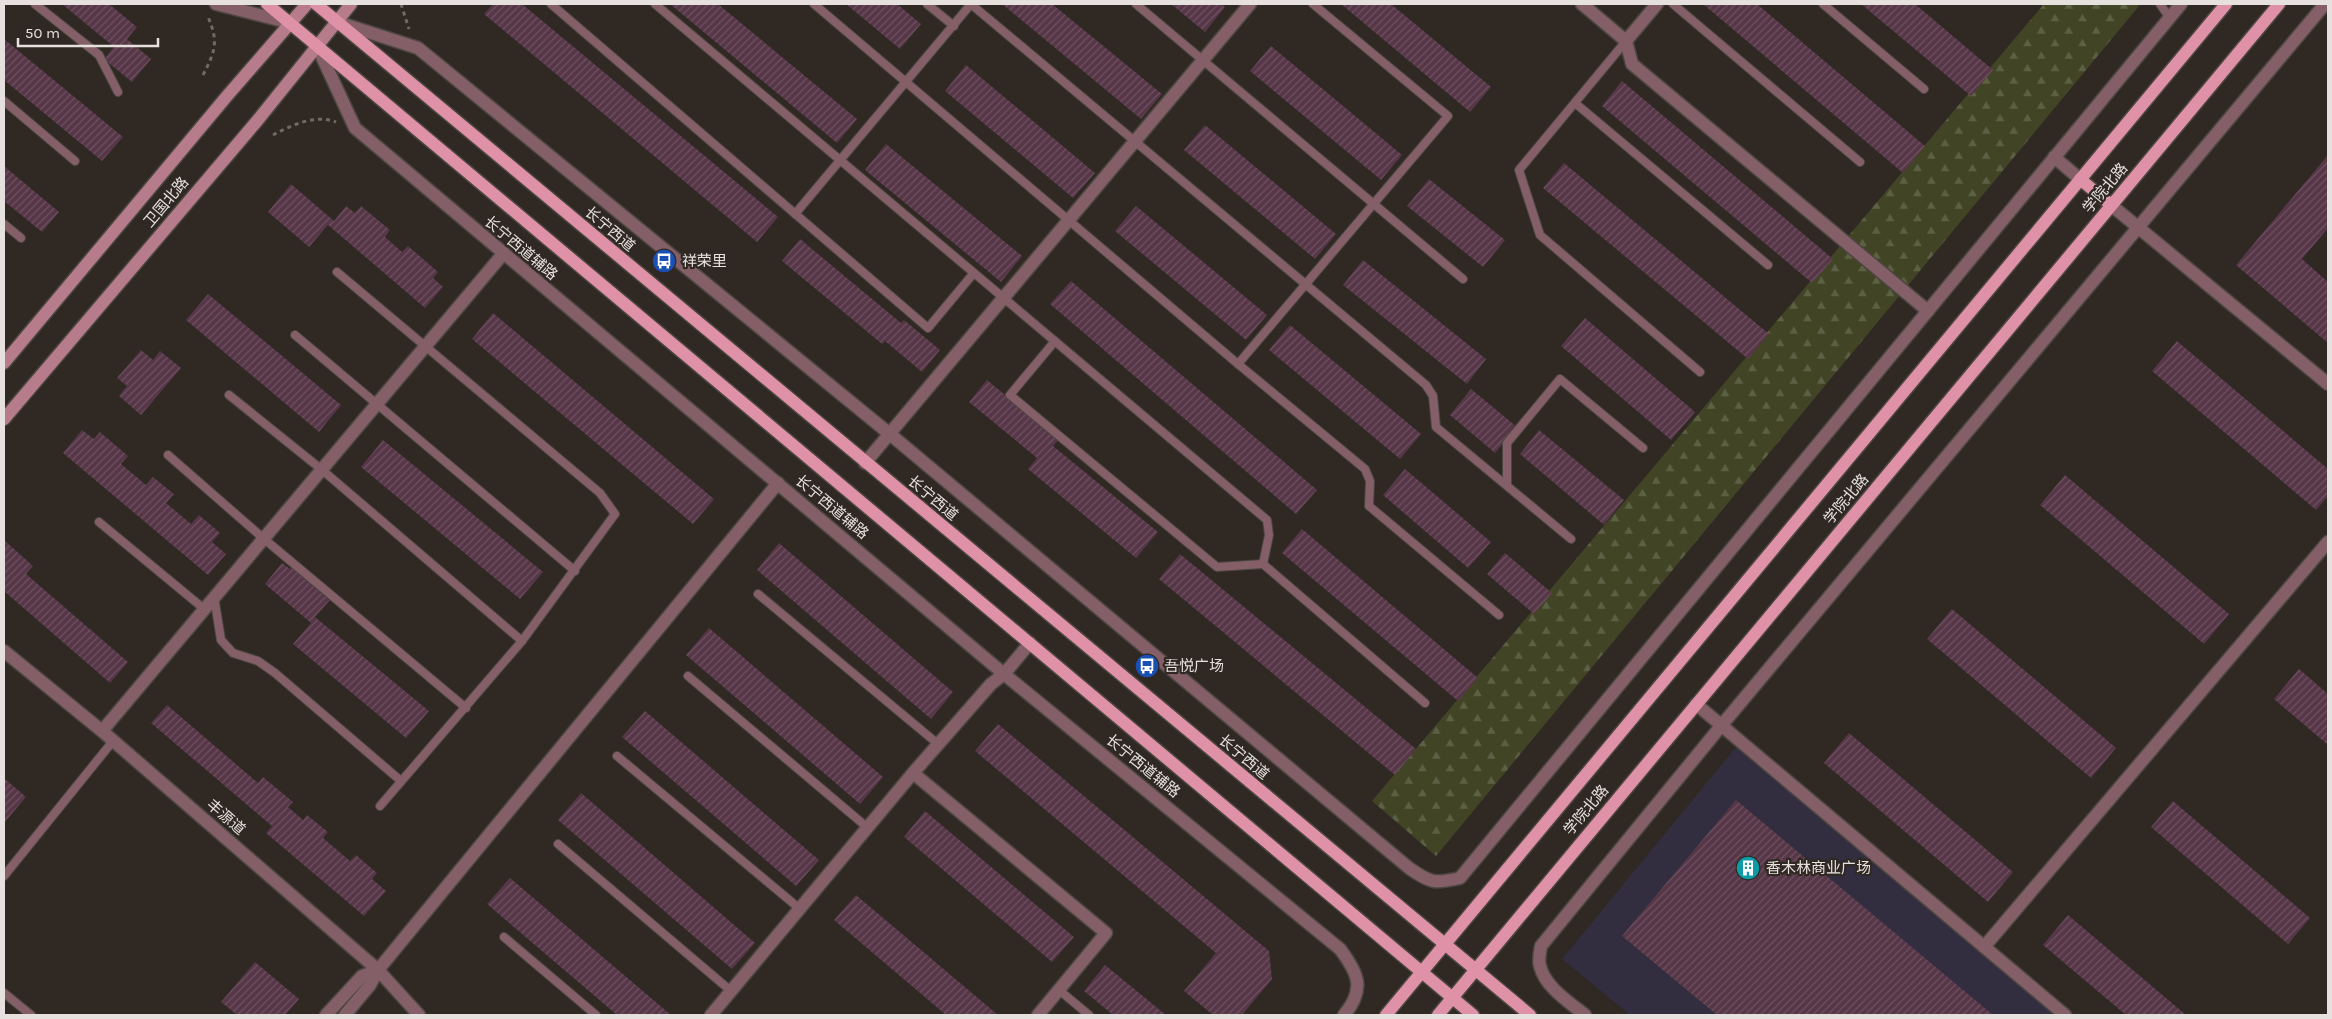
<svg xmlns="http://www.w3.org/2000/svg" width="2332" height="1019" font-family="Karla,'Noto Sans SC',sans-serif">
	<defs>
		<pattern id="forest-firs" width="22" height="20" patternUnits="userSpaceOnUse" patternTransform="scale(1.25)"><rect width="22" height="20" fill="#414525"/><path d="M5 1l3.5 6h-7zM16 11l3.5 6h-7z" fill="#5c6044"/></pattern>
		<pattern id="building-hatch" width="6" height="6" patternUnits="userSpaceOnUse" patternTransform="scale(1.25)"><rect width="6" height="6" fill="#563647"/><path d="M-1 1l2-2M0 6l6-6M5 7l2-2" fill="none" stroke="#6e5361"/></pattern>
	</defs>
	<rect width="100%" height="100%" fill="#2f2823"/>
	<path fill="#322e3f" d="M 1736,747 L 2058,1015 L 1630,1015 L 1562,959 Z"/>
	<path fill="url(#forest-firs)" d="M 2044,4 L 2137,4 L 2139,6 L 1436,856 L 1372,801 Z"/>
	<g fill="url(#building-hatch)">
		<path d="M 62,4 L 109,4 L 137,27 L 127,39 L 151,59 L 132,82 L 104,59 L 114,47 Z"/>
		<path d="M 493,4 L 522,4 L 778,217 L 757,242 L 484,14 Z"/>
		<path d="M 670,4 L 718,4 L 857,119 L 837,143 Z"/>
		<path d="M 846,4 L 897,4 L 921,24 L 900,49 Z"/>
		<path d="M 1002,4 L 1052,4 L 1162,94 L 1141,119 Z"/>
		<path d="M 1171,4 L 1221,4 L 1225,7 L 1205,32 Z"/>
		<path d="M 1341,4 L 1391,4 L 1491,87 L 1470,112 Z"/>
		<path d="M 1703,4 L 1757,4 L 1925,146 L 1903,173 Z"/>
		<path d="M 1861,4 L 1915,4 L 1993,70 L 1971,96 Z"/>
		<path d="M 4,39 L 123,137 L 102,161 L 4,80 Z"/>
		<path d="M 1271,46 L 1402,155 L 1381,180 L 1250,71 Z"/>
		<path d="M 966,65 L 1095,173 L 1073,198 L 945,91 Z"/>
		<path d="M 1622,81 L 1833,259 L 1812,283 L 1602,106 Z"/>
		<path d="M 1205,125 L 1336,234 L 1315,259 L 1184,150 Z"/>
		<path d="M 886,144 L 1022,256 L 1001,282 L 865,170 Z"/>
		<path d="M 2328,155 L 2328,228 L 2302,259 L 2328,282 L 2328,343 L 2236,265 Z"/>
		<path d="M 1564,163 L 1769,334 L 1748,359 L 1543,188 Z"/>
		<path d="M 4,166 L 59,212 L 42,232 L 4,201 Z"/>
		<path d="M 1429,179 L 1505,240 L 1483,267 L 1407,206 Z"/>
		<path d="M 291,184 L 334,221 L 346,206 L 355,213 L 361,206 L 390,230 L 385,237 L 402,252 L 408,246 L 438,272 L 433,278 L 443,287 L 425,308 L 328,225 L 309,247 L 268,212 Z"/>
		<path d="M 1136,206 L 1267,315 L 1246,340 L 1115,231 Z"/>
		<path d="M 800,239 L 901,323 L 904,320 L 940,350 L 922,372 L 885,341 L 882,344 L 782,261 Z"/>
		<path d="M 1363,260 L 1486,359 L 1467,384 L 1343,285 Z"/>
		<path d="M 1071,281 L 1317,490 L 1296,514 L 1050,304 Z"/>
		<path d="M 208,294 L 341,405 L 319,432 L 186,320 Z"/>
		<path d="M 493,313 L 714,499 L 693,524 L 472,339 Z"/>
		<path d="M 1585,318 L 1695,412 L 1671,440 L 1561,346 Z"/>
		<path d="M 1290,325 L 1421,434 L 1400,459 L 1269,350 Z"/>
		<path d="M 2177,341 L 2328,469 L 2328,496 L 2316,510 L 2152,371 Z"/>
		<path d="M 141,350 L 153,360 L 160,351 L 181,368 L 141,415 L 119,396 L 127,386 L 117,378 Z"/>
		<path d="M 987,380 L 1059,439 L 1053,446 L 1158,532 L 1136,558 L 1028,469 L 1037,458 L 969,402 Z"/>
		<path d="M 1471,389 L 1517,427 L 1495,453 L 1450,415 Z"/>
		<path d="M 82,430 L 94,439 L 100,432 L 128,456 L 121,464 L 146,485 L 153,477 L 174,494 L 166,503 L 191,524 L 199,515 L 220,533 L 212,542 L 226,554 L 208,575 L 63,453 Z"/>
		<path d="M 1539,430 L 1624,500 L 1604,525 L 1520,454 Z"/>
		<path d="M 383,440 L 543,572 L 520,599 L 361,467 Z"/>
		<path d="M 1405,469 L 1491,542 L 1468,568 L 1383,495 Z"/>
		<path d="M 2065,475 L 2229,614 L 2204,644 L 2040,505 Z"/>
		<path d="M 1302,529 L 1478,678 L 1458,701 L 1282,553 Z"/>
		<path d="M 4,540 L 33,566 L 26,574 L 128,662 L 110,683 L 4,591 Z"/>
		<path d="M 779,543 L 953,692 L 931,719 L 757,570 Z"/>
		<path d="M 1505,553 L 1552,593 L 1534,614 L 1487,574 Z"/>
		<path d="M 1180,554 L 1416,749 L 1395,775 L 1159,579 Z"/>
		<path d="M 296,561 L 325,586 L 320,592 L 330,600 L 315,617 L 429,711 L 406,738 L 293,644 L 311,623 L 265,584 L 282,563 L 290,569 Z"/>
		<path d="M 1952,609 L 2116,748 L 2091,778 L 1927,639 Z"/>
		<path d="M 709,628 L 883,777 L 860,804 L 686,655 Z"/>
		<path d="M 2299,669 L 2328,694 L 2328,745 L 2274,699 Z"/>
		<path d="M 167,705 L 258,783 L 263,777 L 293,802 L 288,807 L 303,820 L 307,815 L 328,832 L 323,838 L 350,861 L 356,855 L 377,873 L 372,879 L 386,891 L 364,916 L 266,833 L 272,826 L 151,723 Z"/>
		<path d="M 645,711 L 819,860 L 796,886 L 622,737 Z"/>
		<path d="M 998,724 L 1269,951 L 1272,979 L 1242,1015 L 1213,1015 L 1184,991 L 1216,953 L 975,751 Z"/>
		<path d="M 1849,733 L 2013,872 L 1988,902 L 1824,763 Z"/>
		<path d="M 4,778 L 26,797 L 4,823 Z"/>
		<path d="M 581,793 L 755,943 L 732,969 L 558,820 Z"/>
		<path d="M 1736,800 L 1993,1015 L 1717,1015 L 1622,936 Z"/>
		<path d="M 2173,801 L 2310,918 L 2288,944 L 2151,827 Z"/>
		<path d="M 925,811 L 1074,937 L 1052,962 L 904,837 Z"/>
		<path d="M 510,878 L 671,1015 L 617,1015 L 487,904 Z"/>
		<path d="M 856,895 L 998,1015 L 946,1015 L 834,920 Z"/>
		<path d="M 2068,915 L 2186,1015 L 2126,1015 L 2043,945 Z"/>
		<path d="M 255,962 L 299,999 L 285,1015 L 237,1015 L 221,1002 Z"/>
		<path d="M 1105,965 L 1166,1015 L 1113,1015 L 1084,991 Z"/>
	</g>
	<g fill="none" stroke-linecap="round" stroke-linejoin="round">
		<g stroke="#4c4641" stroke-width="10">
			<g id="service">
				<path d="M 35,4 L 99,55 L 118,92"/>
				<path d="M 551,4 L 928,328 L 973,274"/>
				<path d="M 655,4 L 1267,520 L 1269,535 L 1263,564 L 1425,703"/>
				<path d="M 814,4 L 1238,364 L 1365,469 L 1370,481 L 1369,506 L 1499,615"/>
				<path d="M 927,4 L 954,26"/>
				<path d="M 1136,4 L 1463,279"/>
				<path d="M 1673,4 L 1860,162"/>
				<path d="M 1823,4 L 1924,89"/>
				<path d="M 2160,4 L 2169,17"/>
				<path d="M 972,5 L 1426,385 L 1433,396 L 1436,427 L 1571,539"/>
				<path d="M 1626,41 L 1519,170 L 1540,235 L 1700,372"/>
				<path d="M 4,101 L 75,161"/>
				<path d="M 1575,103 L 1768,265"/>
				<path d="M 795,214 L 971,4"/>
				<path d="M 4,224 L 21,238"/>
				<path d="M 337,272 L 600,493 L 615,514 L 522,641 L 380,806"/>
				<path d="M 295,335 L 575,571"/>
				<path d="M 1055,341 L 1010,395 L 1217,567 L 1263,564"/>
				<path d="M 1238,364 L 1448,116 L 1313,4"/>
				<path d="M 229,395 L 321,469 L 522,641"/>
				<path d="M 168,455 L 263,538 L 466,708"/>
				<path d="M 1507,485 L 1507,443 L 1560,379 L 1643,448"/>
				<path d="M 99,522 L 203,608"/>
				<path d="M 758,594 L 938,744"/>
				<path d="M 214,596 L 221,640 L 233,653 L 258,661 L 275,673 L 401,781"/>
				<path d="M 688,676 L 868,828"/>
				<path d="M 617,756 L 800,909"/>
				<path d="M 558,844 L 731,991"/>
				<path d="M 4,876 L 113,741"/>
				<path d="M 504,937 L 596,1015"/>
				<path d="M 1059,990 L 1089,1015"/>
				<path d="M 4,993 L 31,1015"/>
			</g>
		</g>
		<g stroke="#4c4641" stroke-width="15">
			<g id="minor">
				<path d="M 216,4 L 291,23"/>
				<path d="M 1582,4 L 1626,41 L 1657,4"/>
				<path d="M 337,22 L 418,48 L 891,435 L 1409,868 C 1430,883 1435,884 1460,878 L 2181,4"/>
				<path d="M 1626,41 L 1632,64 L 1928,311"/>
				<path d="M 317,46 L 355,128 L 1004,674 L 1340,949 C 1358,973 1366,989 1344,1015"/>
				<path d="M 2054,157 L 2080,179"/>
				<path d="M 2111,205 L 2328,384"/>
				<path d="M 865,463 L 1250,4"/>
				<path d="M 1696,704 L 2065,1015"/>
				<path d="M 102,731 L 503,254"/>
				<path d="M 913,773 L 1106,933 L 1038,1015"/>
				<path d="M 1984,947 L 2328,542"/>
				<path d="M 378,970 L 778,483"/>
				<path d="M 326,1015 L 362,976 L 378,970 L 370,985 L 345,1015"/>
				<path d="M 711,1015 L 913,773 L 991,684 L 1004,674 L 1030,643"/>
				<path d="M 1585,1015 C 1569,1002 1545,987 1540,966 C 1538,960 1540,952 1541,946 L 1721,726 L 2325,4"/>
			</g>
		</g>
		<g stroke="#4c4641" stroke-width="15">
			<path id="tertiary" d="M 4,651 L 102,731 L 378,970 L 419,1015"/>
		</g>
		<g stroke="#4c4641" stroke-width="15">
			<g id="secondary">
				<path d="M 4,363 L 227,96 L 307,4"/>
				<path d="M 4,419 L 257,121 L 351,4"/>
			</g>
		</g>
		<g stroke="#4c4641" stroke-width="15">
			<g id="primary">
				<path d="M 267,4 L 1473,1015"/>
				<path d="M 316,4 L 1530,1015"/>
				<path d="M 2080,179 L 2111,205"/>
				<path d="M 1386,1015 L 2226,4"/>
				<path d="M 1438,1015 L 2279,4"/>
			</g>
		</g>
		<g stroke="#706a65" stroke-width="3" stroke-dasharray="4 4" stroke-linecap="butt">
			<path d="M 401,4 L 409,29"/>
			<path d="M 203,75 C 215,52 219,42 208,17"/>
			<path d="M 273,135 C 292,125 315,114 336,122"/>
		</g>
		<use href="#service" stroke="#845f68" stroke-width="8"/>
		<use href="#minor" stroke="#845f68" stroke-width="12"/>
		<use href="#tertiary" stroke="#845f68" stroke-width="12"/>
		<use href="#secondary" stroke="#b77c8b" stroke-width="12"/>
		<use href="#primary" stroke="#df92a7" stroke-width="12"/>
	</g>
	<defs>
		<g id="bus-disc" transform="scale(1.25)"><circle r="9.5" fill="#1a4fb4" stroke="#2f2823"/><path d="M-5-6H5V4H4V6H2V4H-2V6H-4V4H-5ZM-3.5-4V0h7V-4ZM-3.5 1.2v1.5H-2V1.2ZM2 1.2v1.5H3.5V1.2Z" fill="#fff"/></g>
		<g id="building-disc" transform="scale(1.25)"><circle r="9.5" fill="#0f9aa8" stroke="#2f2823"/><path d="M-4-6H4V6H1V3H-1V6H-4ZM-2.5-4.3h1.7v1.8h-1.7ZM.8-4.3h1.7v1.8H.8ZM-2.5-1h1.7V.8h-1.7ZM.8-1h1.7V.8H.8Z" fill="#fff"/></g>
	</defs>
	<g fill-rule="evenodd">
		<use href="#bus-disc" x="664" y="261"/>
		<use href="#bus-disc" x="1147" y="666"/>
		<use href="#building-disc" x="1748" y="868"/>
	</g>
	<g text-anchor="middle" dominant-baseline="central" stroke-width="4.5" stroke-linejoin="round" paint-order="stroke">
		<g font-size="15" fill="#e6e1de" stroke="#2f2823">
			<text transform="translate(2105 188) rotate(-50)">学院北路</text>
			<text transform="translate(166 202) rotate(-50)">卫国北路</text>
			<text transform="translate(610 229) rotate(40)">长宁西道</text>
			<text transform="translate(521 248) rotate(40)">长宁西道辅路</text>
			<text transform="translate(933 498) rotate(40)">长宁西道</text>
			<text transform="translate(1846 499) rotate(-50)">学院北路</text>
			<text transform="translate(832 507) rotate(40)">长宁西道辅路</text>
			<text transform="translate(1244 757) rotate(40)">长宁西道</text>
			<text transform="translate(1143 766) rotate(39)">长宁西道辅路</text>
			<text transform="translate(1586 810) rotate(-50)">学院北路</text>
			<text transform="translate(226 817) rotate(41)">丰源道</text>
		</g>
		<g font-size="15" fill="#e6e1de" stroke="#2f2823" text-anchor="start">
			<text x="682" y="261">祥荣里</text>
			<text x="1164" y="666">吾悦广场</text>
			<text x="1766" y="868">香木林商业广场</text>
		</g>
	</g>
	<rect width="2332" height="1019" fill="none" stroke="#e6e1de" stroke-width="10"/>
	<path d="M18 38v8h140v-8" fill="none" stroke="#e6e1de" stroke-width="2.5"/>
	<text x="25" y="38" font-size="15" fill="#e6e1de" stroke="#2f2823" stroke-width="4" paint-order="stroke">50 m</text>
</svg>
